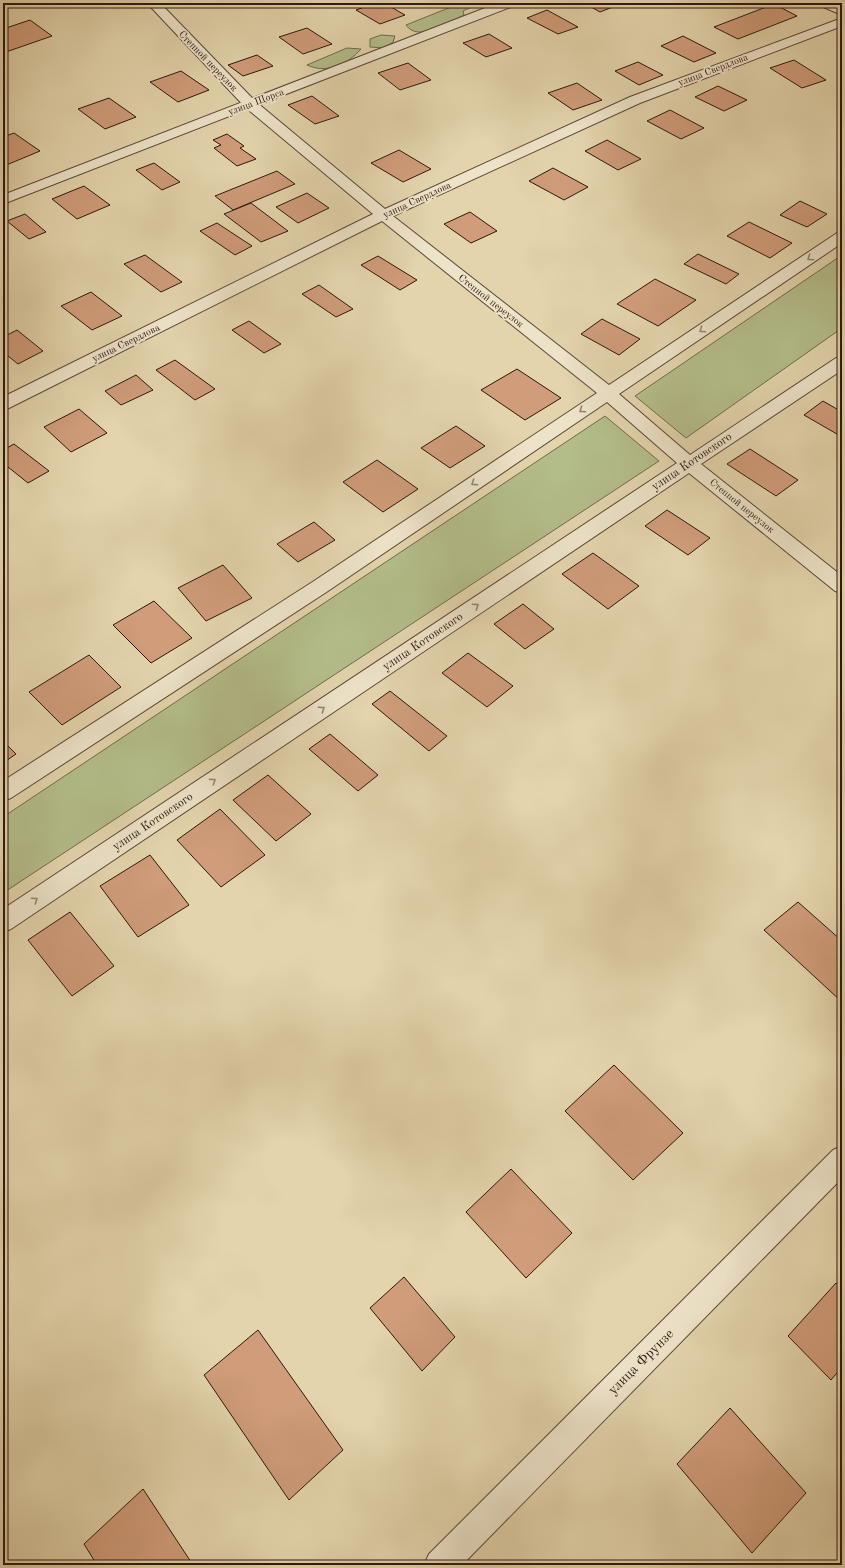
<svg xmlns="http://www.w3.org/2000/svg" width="845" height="1568" font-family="'Old Standard TT',serif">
	<rect width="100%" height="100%" fill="#e3d4ac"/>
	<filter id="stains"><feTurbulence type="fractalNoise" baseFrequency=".005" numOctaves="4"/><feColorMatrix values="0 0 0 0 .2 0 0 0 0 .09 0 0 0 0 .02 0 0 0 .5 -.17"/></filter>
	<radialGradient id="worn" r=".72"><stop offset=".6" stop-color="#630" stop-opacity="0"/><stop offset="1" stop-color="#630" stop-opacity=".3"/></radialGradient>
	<g fill="#b3bd8a" stroke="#716a4c">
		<path d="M 461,3 L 480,3 L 463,11 L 464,15 C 450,22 418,43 406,25 Z"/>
		<path d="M 381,35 L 395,36 L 393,42 L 384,48 L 370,47 L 370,39 Z"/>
		<path d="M 347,48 L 361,49 C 347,65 327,74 307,65 Z"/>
		<path d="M 842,255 L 842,328 L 686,438 L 635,396 Z"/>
		<path d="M 605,416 L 659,461 L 3,893 L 3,817 Z"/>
	</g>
	<g fill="#d09c7a" stroke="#2f170e">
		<path d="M 376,3 L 384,3 L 405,15 L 380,24 L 356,10 Z"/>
		<path d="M 584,3 L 623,3 L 600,12 Z"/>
		<path d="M 774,4 L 797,16 L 738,39 L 714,27 Z"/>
		<path d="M 547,10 L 578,27 L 558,34 L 527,18 Z"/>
		<path d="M 30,20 L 52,36 L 3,53 L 3,29 Z"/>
		<path d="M 307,28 L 332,44 L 303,54 L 279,37 Z"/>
		<path d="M 489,34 L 512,48 L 486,57 L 463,43 Z"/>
		<path d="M 683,36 L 716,53 L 694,62 L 661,46 Z"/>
		<path d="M 257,55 L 273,66 L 243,76 L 228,65 Z"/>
		<path d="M 794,60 L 826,80 L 802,88 L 770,68 Z"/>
		<path d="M 638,62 L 663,75 L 639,85 L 615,71 Z"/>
		<path d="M 408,63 L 431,80 L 400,90 L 378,73 Z"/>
		<path d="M 181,71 L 209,90 L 178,102 L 150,82 Z"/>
		<path d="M 577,83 L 602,100 L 573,110 L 548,93 Z"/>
		<path d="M 718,86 L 747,100 L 724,111 L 695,97 Z"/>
		<path d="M 312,96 L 339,116 L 315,124 L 288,105 Z"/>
		<path d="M 109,98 L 136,117 L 105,129 L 78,109 Z"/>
		<path d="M 670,110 L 704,128 L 681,139 L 647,121 Z"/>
		<path d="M 14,133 L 40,151 L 4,166 L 3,137 Z"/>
		<path d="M 227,134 L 244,146 L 240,148 L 256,159 L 237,166 L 214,148 L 221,145 L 213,140 Z"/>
		<path d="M 607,140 L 641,159 L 618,170 L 585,151 Z"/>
		<path d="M 399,150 L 431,169 L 403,182 L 371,163 Z"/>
		<path d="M 154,163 L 180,182 L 162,190 L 136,170 Z"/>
		<path d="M 553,168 L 588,187 L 564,200 L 529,181 Z"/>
		<path d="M 277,171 L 295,184 L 233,210 L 215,196 Z"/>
		<path d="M 84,186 L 110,205 L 77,219 L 52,199 Z"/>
		<path d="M 307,193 L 329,208 L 298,223 L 276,207 Z"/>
		<path d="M 800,201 L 827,214 L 807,227 L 780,215 Z"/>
		<path d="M 251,203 L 288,231 L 261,242 L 224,214 Z"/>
		<path d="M 470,212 L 497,231 L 471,243 L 444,224 Z"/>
		<path d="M 25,214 L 46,232 L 29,239 L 7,221 Z"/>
		<path d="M 749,222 L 792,243 L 770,258 L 727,236 Z"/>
		<path d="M 217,223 L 252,246 L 235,255 L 200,231 Z"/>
		<path d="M 698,254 L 739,274 L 726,284 L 684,264 Z"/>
		<path d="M 145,255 L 182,282 L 161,292 L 124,264 Z"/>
		<path d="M 378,256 L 417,280 L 400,290 L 361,265 Z"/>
		<path d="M 655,279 L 696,300 L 658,326 L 617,304 Z"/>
		<path d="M 319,285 L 353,309 L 336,317 L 302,294 Z"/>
		<path d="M 91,292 L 122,316 L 92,330 L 61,306 Z"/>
		<path d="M 602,319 L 640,339 L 619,355 L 581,334 Z"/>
		<path d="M 249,321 L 281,344 L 264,353 L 232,330 Z"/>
		<path d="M 17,330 L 43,351 L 18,364 L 3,352 L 3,337 Z"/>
		<path d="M 175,360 L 215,389 L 195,400 L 156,370 Z"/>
		<path d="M 517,369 L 561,398 L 525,420 L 481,390 Z"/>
		<path d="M 136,375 L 153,390 L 121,405 L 105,391 Z"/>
		<path d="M 823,401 L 842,412 L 842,437 L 804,415 Z"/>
		<path d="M 79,409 L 107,433 L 71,452 L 44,427 Z"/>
		<path d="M 456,426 L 485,446 L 450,468 L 421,448 Z"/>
		<path d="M 14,444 L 49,471 L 28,483 L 3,463 L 3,450 Z"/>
		<path d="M 750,449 L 798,480 L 776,496 L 727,464 Z"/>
		<path d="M 377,460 L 418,489 L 383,512 L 343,482 Z"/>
		<path d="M 667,510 L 710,538 L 688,555 L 645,526 Z"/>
		<path d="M 314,522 L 335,540 L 298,562 L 277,544 Z"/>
		<path d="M 593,553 L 639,586 L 608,609 L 562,574 Z"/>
		<path d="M 223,565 L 252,598 L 206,621 L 178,588 Z"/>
		<path d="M 154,601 L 192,638 L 151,663 L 113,625 Z"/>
		<path d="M 523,604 L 554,629 L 525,649 L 494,624 Z"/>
		<path d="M 468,653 L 513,686 L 487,707 L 442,673 Z"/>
		<path d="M 89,655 L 121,687 L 62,725 L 29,692 Z"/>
		<path d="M 390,691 L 447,736 L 429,751 L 372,704 Z"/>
		<path d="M 330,734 L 378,775 L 358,791 L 309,749 Z"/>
		<path d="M 3,741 L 16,754 L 3,763 Z"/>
		<path d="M 268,775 L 311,814 L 276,841 L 233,800 Z"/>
		<path d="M 220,809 L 265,855 L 221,887 L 177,840 Z"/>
		<path d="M 150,855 L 189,905 L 138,937 L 100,886 Z"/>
		<path d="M 798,902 L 842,941 L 842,1002 L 764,930 Z"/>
		<path d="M 70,912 L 114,966 L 72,996 L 28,940 Z"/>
		<path d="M 614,1065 L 683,1133 L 633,1180 L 565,1111 Z"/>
		<path d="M 511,1169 L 572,1233 L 526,1278 L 466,1212 Z"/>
		<path d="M 404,1277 L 455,1337 L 422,1371 L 370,1308 Z"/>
		<path d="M 836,1283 L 842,1288 L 842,1367 L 831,1380 L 788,1336 Z"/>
		<path d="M 258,1330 L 343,1450 L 289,1500 L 204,1375 Z"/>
		<path d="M 730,1408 L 806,1493 L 752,1553 L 677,1464 Z"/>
		<path d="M 143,1489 L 193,1565 L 97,1565 L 84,1544 Z"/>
	</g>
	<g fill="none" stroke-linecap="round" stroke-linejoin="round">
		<g stroke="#5c4636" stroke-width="2">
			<g id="minor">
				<path d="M 147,3 L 160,3 L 255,101 L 385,209 L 630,97 L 842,18 L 842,26 L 640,103 L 393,216 L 609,385 L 837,233 L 842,231 L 842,243 L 619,394 L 690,455 L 836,358 L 842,357 L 842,370 L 701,464 L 842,576 L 842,593 L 835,591 L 689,473 L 11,929 L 3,932 L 3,909 L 677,463 L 607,402 L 328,591 L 11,798 L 3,801 L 3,781 L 314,581 L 597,393 L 382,221 L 9,408 L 3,410 L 3,397 L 373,214 L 245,107 Z"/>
				<path d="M 819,3 L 835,3 L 842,6 L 842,15 L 821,6 Z"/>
				<path d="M 842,1146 L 842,1178 L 462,1565 L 424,1565 L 429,1554 L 833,1150 Z"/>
			</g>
		</g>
		<g stroke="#5c4636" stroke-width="2">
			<path id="tertiary" d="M 498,3 L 515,3 L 513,6 L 3,204 L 3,195 Z"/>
		</g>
		<use href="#minor" fill="#ede3c9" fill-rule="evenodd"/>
		<use href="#tertiary" fill="#ede3c9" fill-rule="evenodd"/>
	</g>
	<defs><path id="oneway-chevron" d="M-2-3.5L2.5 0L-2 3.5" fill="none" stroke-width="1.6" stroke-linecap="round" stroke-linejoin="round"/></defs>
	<g stroke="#988775">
		<use href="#oneway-chevron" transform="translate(810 258) rotate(146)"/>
		<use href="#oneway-chevron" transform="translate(702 330) rotate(146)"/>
		<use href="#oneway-chevron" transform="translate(582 410) rotate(146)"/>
		<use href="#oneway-chevron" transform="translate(474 483) rotate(146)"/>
		<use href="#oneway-chevron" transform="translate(476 606) rotate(-34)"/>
		<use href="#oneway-chevron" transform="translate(322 709) rotate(-34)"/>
		<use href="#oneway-chevron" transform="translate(213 781) rotate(-34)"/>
		<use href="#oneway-chevron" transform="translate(35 900) rotate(-34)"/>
	</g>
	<g text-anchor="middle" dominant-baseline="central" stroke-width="3.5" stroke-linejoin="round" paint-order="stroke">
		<g font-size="10" fill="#2f170e" stroke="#ede3c9">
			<text transform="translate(208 61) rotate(46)">Степной переулок</text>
			<text transform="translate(713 70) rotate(-21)">улица Свердлова</text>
			<text transform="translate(256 102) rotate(-21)">улица Щорса</text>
			<text transform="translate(417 200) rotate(-25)">улица Свердлова</text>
			<text transform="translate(491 301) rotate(38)">Степной переулок</text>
			<text transform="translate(126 343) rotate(-26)">улица Свердлова</text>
			<text transform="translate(742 506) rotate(39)">Степной переулок</text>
		</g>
		<g font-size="12" fill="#2f170e" stroke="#ede3c9">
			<text transform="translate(692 462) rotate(-34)">улица Котовского</text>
			<text transform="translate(423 642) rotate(-34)">улица Котовского</text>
			<text transform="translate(153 822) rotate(-34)">улица Котовского</text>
		</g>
		<g font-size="14" fill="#2f170e" stroke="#ede3c9">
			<text transform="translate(641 1362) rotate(-45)">улица Фрунзе</text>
		</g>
	</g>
	<rect width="845" height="1568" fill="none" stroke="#e3d4ac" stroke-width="16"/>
	<rect x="4" y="4" width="837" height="1560" fill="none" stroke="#2f170e" stroke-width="2"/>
	<rect x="8" y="8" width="829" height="1552" fill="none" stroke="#2f170e"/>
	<rect width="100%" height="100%" filter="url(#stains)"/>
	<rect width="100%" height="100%" fill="url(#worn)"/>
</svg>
